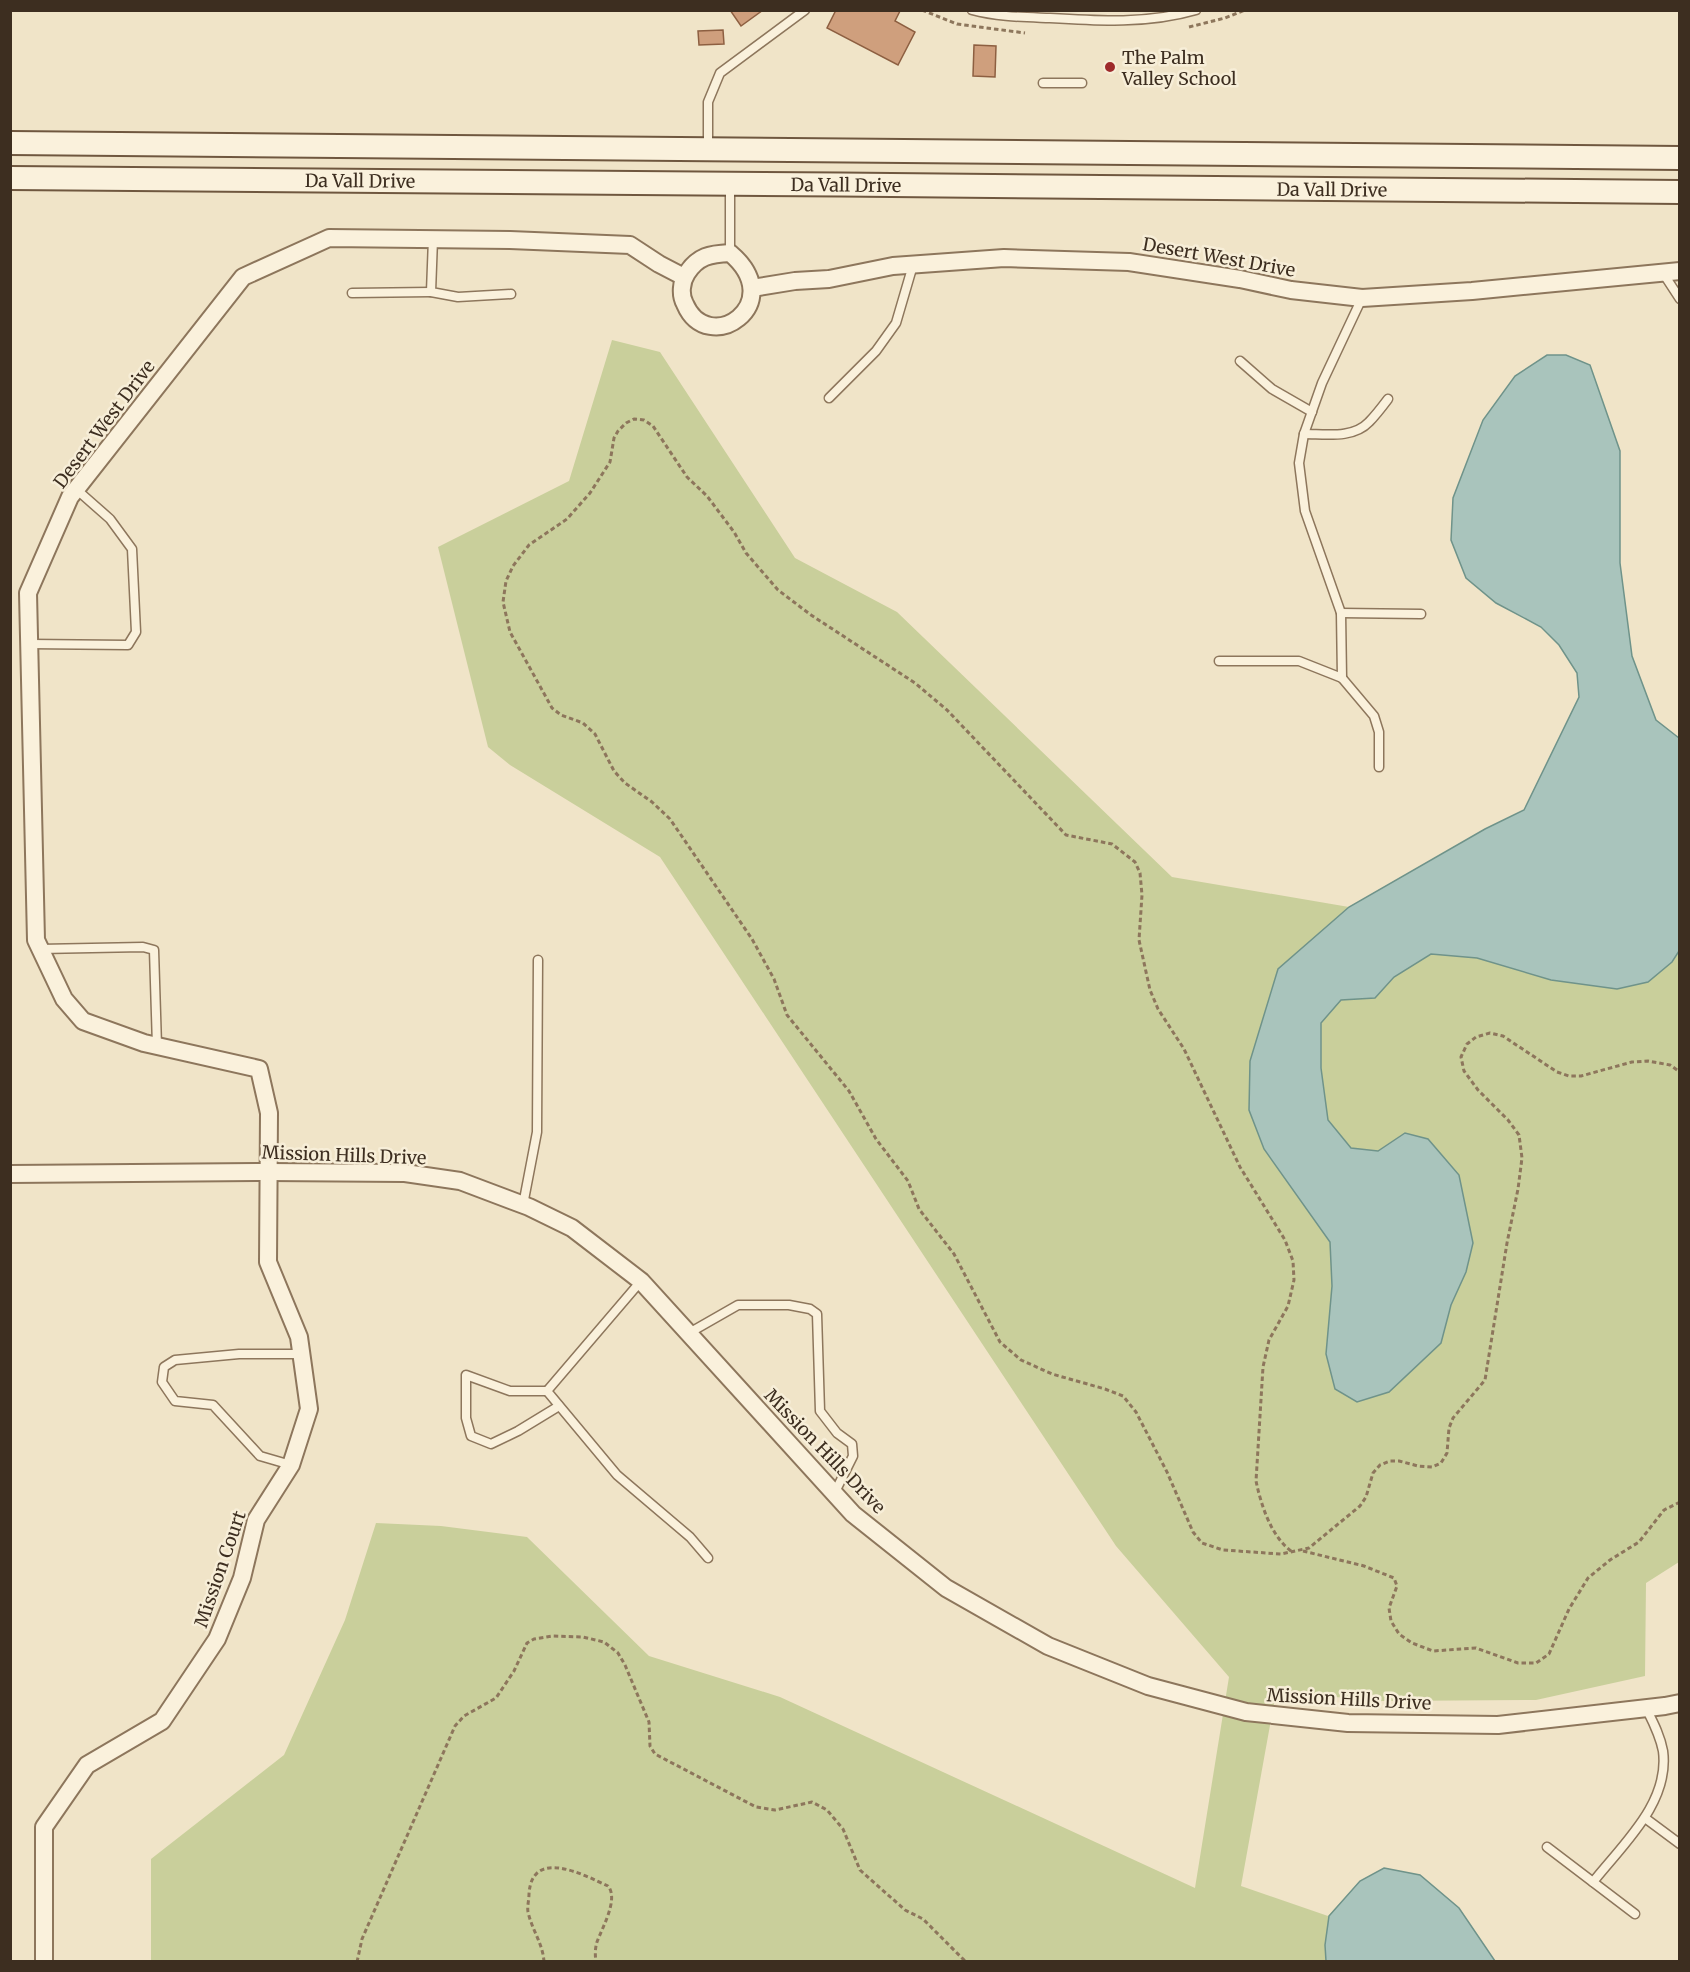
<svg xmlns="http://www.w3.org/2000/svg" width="1690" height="1972" font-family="Merriweather,serif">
	<rect width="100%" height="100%" fill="#f0e4c8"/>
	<path fill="#c9cf9b" d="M 612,340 L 660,352 L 795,558 L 897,612 L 1172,877 L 1349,907 L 1485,829 L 1524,810 L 1579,698 L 1577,673 L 1559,645 L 1541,627 L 1496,603 L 1466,578 L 1451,540 L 1453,498 L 1483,420 L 1515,376 L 1547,355 L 1566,355 L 1590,365 L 1620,451 L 1620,563 L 1632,656 L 1656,720 L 1679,738 L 1679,1562 L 1646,1583 L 1645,1676 L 1536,1700 L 1383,1701 L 1276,1692 L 1241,1886 L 1328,1916 L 1360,1881 L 1384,1868 L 1420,1875 L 1459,1908 L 1495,1961 L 151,1962 L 151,1859 L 284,1755 L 345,1620 L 376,1523 L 441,1526 L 527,1537 L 649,1656 L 780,1697 L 1195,1888 L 1229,1677 L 1116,1546 L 660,857 L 510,765 L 488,747 L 438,547 L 569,481 Z"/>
	<g fill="#a9c4bc" stroke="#6f938a" stroke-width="1.5">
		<path d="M 1547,355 L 1566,355 L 1590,365 L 1620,451 L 1620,563 L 1632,656 L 1656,720 L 1679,738 L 1679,951 L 1672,962 L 1648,982 L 1617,989 L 1551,980 L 1477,958 L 1431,954 L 1394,977 L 1375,998 L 1341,1000 L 1321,1023 L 1321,1068 L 1328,1120 L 1351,1148 L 1378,1151 L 1405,1133 L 1428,1139 L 1459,1175 L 1473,1243 L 1466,1272 L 1451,1305 L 1441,1343 L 1389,1392 L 1357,1402 L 1335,1389 L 1326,1354 L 1332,1286 L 1330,1242 L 1264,1149 L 1249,1110 L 1250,1061 L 1278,969 L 1349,907 L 1485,829 L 1524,810 L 1579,697 L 1577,673 L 1559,645 L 1541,627 L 1496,603 L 1466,578 L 1451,540 L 1453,498 L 1483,420 L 1515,376 Z"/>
		<path d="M 1384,1868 L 1420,1875 L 1459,1908 L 1495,1961 L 1326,1961 L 1325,1945 L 1329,1916 L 1360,1881 Z"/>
	</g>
	<g fill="#cf9f7d" stroke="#8d5f41" stroke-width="1.5">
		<path d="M 730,10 L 763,10 L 741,26 Z"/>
		<path d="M 836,10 L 900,11 L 895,21 L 915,32 L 898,65 L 827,28 Z"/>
		<path d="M 723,30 L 724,44 L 699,45 L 698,31 Z"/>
		<path d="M 974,45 L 996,46 L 995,77 L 973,76 Z"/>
	</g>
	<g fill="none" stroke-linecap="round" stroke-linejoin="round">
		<g stroke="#8d765c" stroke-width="11">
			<g id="lane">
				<path d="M 972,10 C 998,17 1023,17 1050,18 C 1099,21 1148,24 1196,10"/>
				<path d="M 1043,83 L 1082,83"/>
				<path d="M 708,147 L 708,102 L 720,73 L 805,10"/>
				<path d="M 433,239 L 431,292 L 458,297 L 511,294"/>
				<path d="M 730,253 L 730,186"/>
				<path d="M 1663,273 L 1680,299"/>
				<path d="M 352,293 L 431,292"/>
				<path d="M 1240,361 L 1272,389 L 1312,412"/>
				<path d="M 829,398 L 876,351 L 896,323 L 913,265"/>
				<path d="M 1304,434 C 1325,434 1353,439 1369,422 C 1376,415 1382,407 1388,399"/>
				<path d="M 1341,613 L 1421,614"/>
				<path d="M 29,644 L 128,645 L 136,632 L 132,549 L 110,519 L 76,489"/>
				<path d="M 1219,661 L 1299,661 L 1342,678 L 1374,716 L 1379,732 L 1379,767"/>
				<path d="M 1342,678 L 1341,613 L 1305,511 L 1299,463 L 1304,434 L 1322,383 L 1362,298"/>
				<path d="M 40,949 L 143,947 L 154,950 L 157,1046"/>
				<path d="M 523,1205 L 537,1132 L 538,960"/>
				<path d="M 641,1281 L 547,1391 L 617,1475 L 690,1537 L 708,1558"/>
				<path d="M 689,1333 L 738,1305 L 789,1305 L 810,1309 L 817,1314 L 820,1411 L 837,1433 L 852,1444 L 853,1456 L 834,1494"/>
				<path d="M 547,1391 L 510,1391 L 466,1375 L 466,1418 L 471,1436 L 491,1444 L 518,1431 L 559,1406"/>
				<path d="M 291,1465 L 260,1456 L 213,1405 L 175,1401 L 162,1382 L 164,1367 L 175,1360 L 239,1354 L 301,1354"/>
				<path d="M 1645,1818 L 1680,1844"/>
				<path d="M 1547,1847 L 1635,1914"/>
				<path d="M 1593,1882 C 1622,1845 1670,1803 1663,1751 C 1660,1735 1653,1722 1646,1708"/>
			</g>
		</g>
		<g stroke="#8d765c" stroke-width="20">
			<g id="street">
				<path d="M 730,253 C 790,304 708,358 685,304 C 680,295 681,282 687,273 C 698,256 710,254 730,253 Z"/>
				<path d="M 752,288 L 795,281 L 829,279 L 893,266 L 1004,258 L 1129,262 L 1240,279 L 1291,290 L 1362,298 L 1472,291 L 1680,271"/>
				<path d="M 10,1174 L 268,1172 L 405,1173 L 460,1181 L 529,1207 L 572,1228 L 641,1281 L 853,1514 L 946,1588 L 1048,1646 L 1148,1686 L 1246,1712 L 1348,1723 L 1498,1725 L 1665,1706 L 1680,1703"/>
				<path d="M 44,1962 L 44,1827 L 87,1765 L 162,1721 L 217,1639 L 242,1578 L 256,1520 L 291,1465 L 309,1409 L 299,1337 L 268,1262 L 269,1113 L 259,1069 L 144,1043 L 83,1021 L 64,999 L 36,940 L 28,593 L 70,497 L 243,277 L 329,238 L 510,240 L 630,245 L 659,264 L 684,277"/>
			</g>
		</g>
		<g stroke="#6f573f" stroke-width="26">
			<g id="secondary">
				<path d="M 10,143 L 1680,158"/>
				<path id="s1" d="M 10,178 C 567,181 1123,188 1680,192"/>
			</g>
		</g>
		<g stroke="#8d765c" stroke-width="3" stroke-dasharray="4.5 3" stroke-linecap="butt">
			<path d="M 922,10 L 957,24 L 1025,33"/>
			<path d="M 1189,27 L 1225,18 L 1245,10"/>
			<path d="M 1291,1551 C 1271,1536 1261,1505 1256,1481 L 1263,1367 L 1269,1340 L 1288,1306 L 1294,1280 L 1293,1261 L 1285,1240 L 1240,1167 L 1184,1049 L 1158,1009 L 1150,990 L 1139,940 L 1142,895 L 1140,873 L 1135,862 L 1112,844 L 1066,835 L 947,710 L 915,683 L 811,615 L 778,590 L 746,553 L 734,532 L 707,496 L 687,477 L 653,426 L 644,420 L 634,419 L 626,423 L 618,431 L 614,438 L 610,462 L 590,493 L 567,519 L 529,545 L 513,566 L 506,581 L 503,602 L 510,632 L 552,708 L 561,715 L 583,723 L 595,734 L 614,771 L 625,783 L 652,802 L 670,819 L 752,939 L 774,979 L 787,1015 L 849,1091 L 876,1139 L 908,1181 L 919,1209 L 954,1254 L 1000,1342 L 1021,1360 L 1052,1374 L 1105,1389 L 1123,1396 L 1136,1412 L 1167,1472 L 1193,1532 L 1202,1543 L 1223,1550 L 1281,1554 L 1309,1548 L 1360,1506 L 1366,1497 L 1373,1473 L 1380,1465 L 1390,1461 L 1399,1461 L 1418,1466 L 1432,1467 L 1441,1463 L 1447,1453 L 1449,1428 L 1453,1418 L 1485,1380 L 1507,1243 L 1518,1189 L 1522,1158 L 1519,1135 L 1508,1120 L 1478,1090 L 1464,1071 L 1461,1057 L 1467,1044 L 1476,1037 L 1490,1033 L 1503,1036 L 1557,1072 L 1569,1076 L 1581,1076 L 1632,1062 L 1648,1061 L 1670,1065 L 1680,1072"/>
			<path d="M 1303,1551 L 1364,1566 L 1394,1578 L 1397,1586 L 1389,1608 L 1391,1621 L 1399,1634 L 1412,1643 L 1433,1651 L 1476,1648 L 1518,1663 L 1536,1663 L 1549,1654 L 1569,1609 L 1588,1578 L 1610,1560 L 1639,1542 L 1664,1510 L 1680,1502"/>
			<path d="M 357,1962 L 362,1939 L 455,1726 L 464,1716 L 496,1698 L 514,1671 L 527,1643 L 534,1639 L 552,1636 L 583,1637 L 604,1642 L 618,1653 L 625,1665 L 649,1722 L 650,1746 L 655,1754 L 756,1807 L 775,1810 L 812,1802 L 827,1810 L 843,1829 L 860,1870 L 905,1910 L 923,1919 L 966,1962"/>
			<path d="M 544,1962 C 543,1944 532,1930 528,1912 C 527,1907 529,1900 529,1894 C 532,1847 584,1875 608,1886 C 619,1899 602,1928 597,1942 C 595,1948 595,1955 596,1962"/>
		</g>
		<use href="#lane" stroke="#faf1dc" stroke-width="8"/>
		<use href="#street" stroke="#faf1dc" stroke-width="16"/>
		<use href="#secondary" stroke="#faf1dc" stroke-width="22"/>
	</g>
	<circle fill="#9e2a2b" stroke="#f7eed8" stroke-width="2" cx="1110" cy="67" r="6"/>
	<g text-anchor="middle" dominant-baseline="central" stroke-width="5" stroke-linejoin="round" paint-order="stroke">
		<g font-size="18" fill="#3d2e20" stroke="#f7eed8" text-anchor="start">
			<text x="1122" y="57">The Palm<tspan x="1122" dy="21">Valley School</tspan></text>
		</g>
		<g font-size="18" fill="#3d2e20" stroke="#f7eed8">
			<text stroke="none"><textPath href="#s1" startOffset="350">Da Vall Drive</textPath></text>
			<text stroke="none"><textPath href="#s1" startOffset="836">Da Vall Drive</textPath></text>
			<text stroke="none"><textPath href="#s1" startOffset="1322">Da Vall Drive</textPath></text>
			<text transform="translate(1219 257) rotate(10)">Desert West Drive</text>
			<text transform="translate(104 424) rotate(-53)">Desert West Drive</text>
			<text transform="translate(344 1155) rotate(2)">Mission Hills Drive</text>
			<text transform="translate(825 1451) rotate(46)">Mission Hills Drive</text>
			<text transform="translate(220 1569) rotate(-71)">Mission Court</text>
			<text transform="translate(1349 1699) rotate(3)">Mission Hills Drive</text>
		</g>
	</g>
	<rect width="1690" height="1972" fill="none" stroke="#3d2e20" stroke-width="24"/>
</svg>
